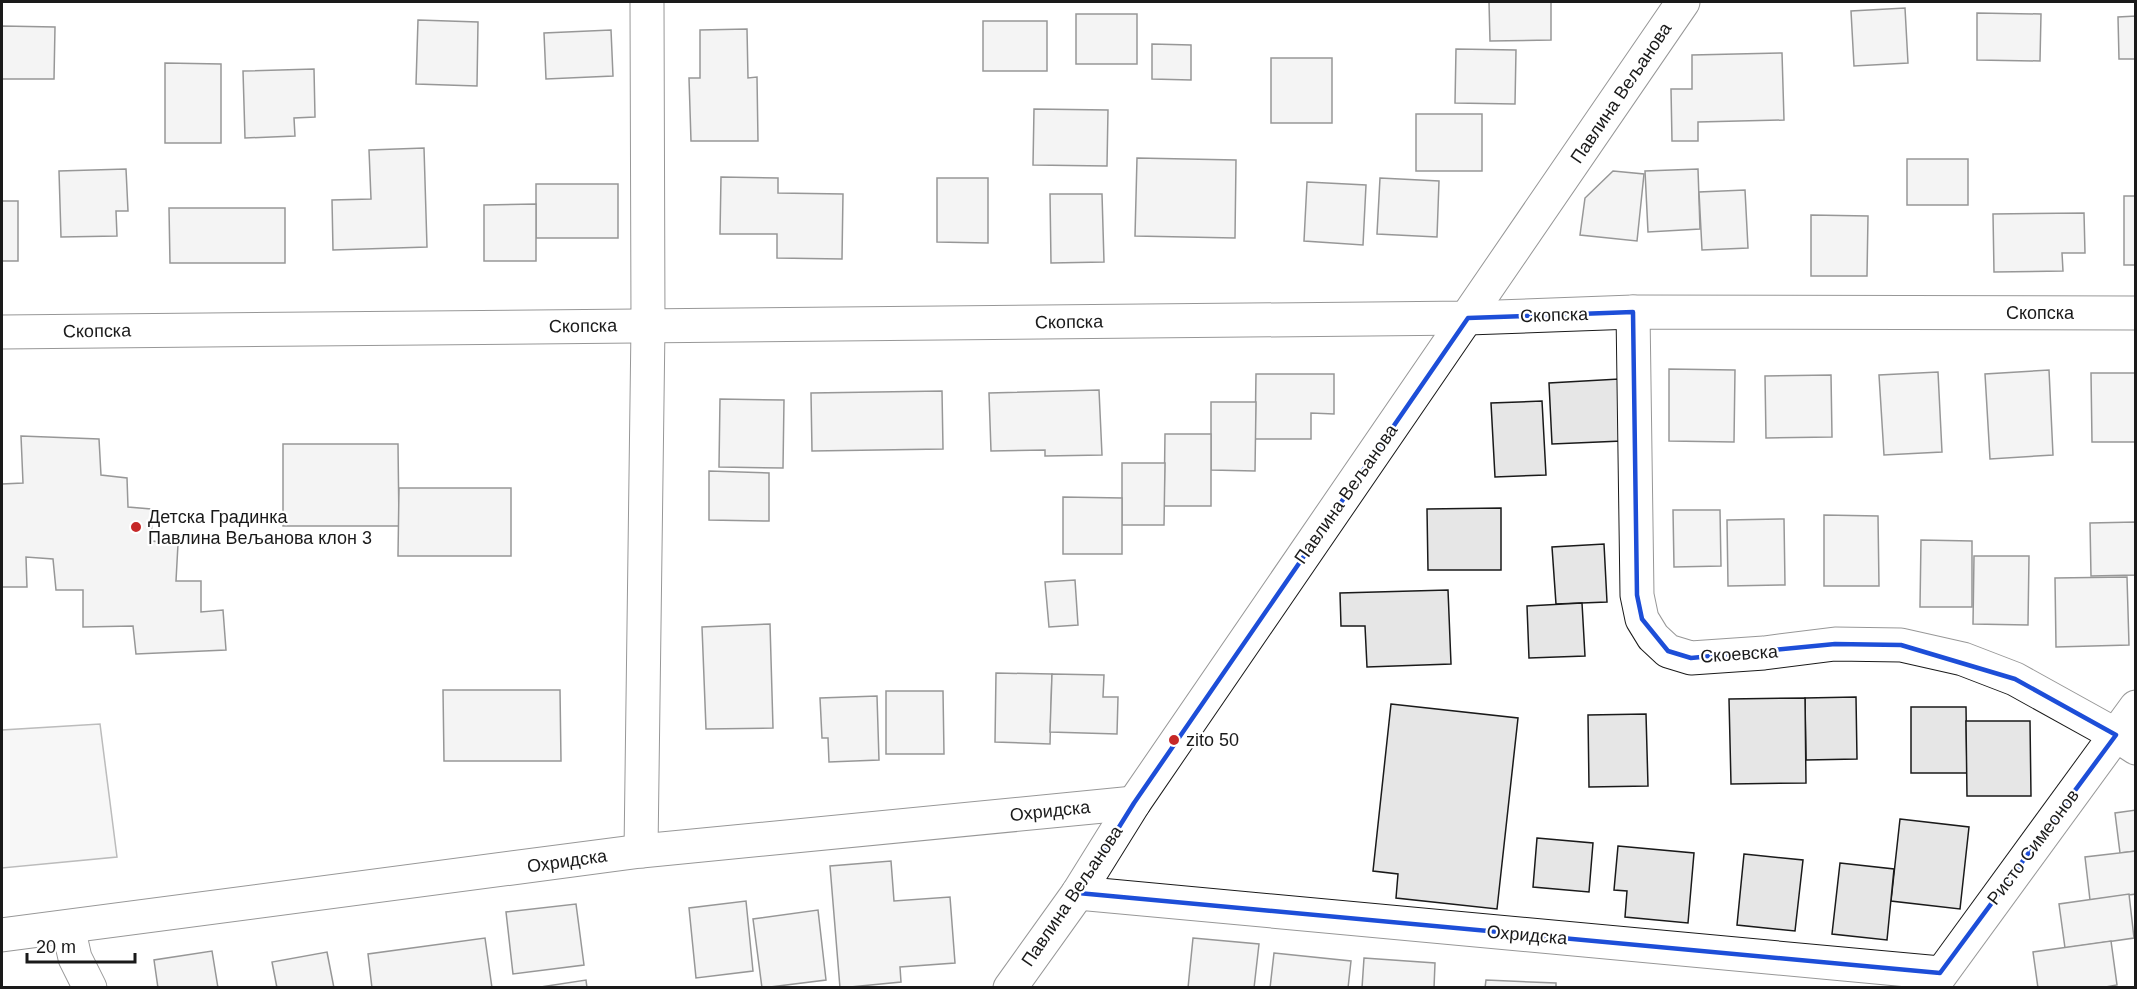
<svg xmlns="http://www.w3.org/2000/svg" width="2137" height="989" font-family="Arial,sans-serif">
	<rect width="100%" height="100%" fill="#fff"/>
	<path fill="#ededed" stroke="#6a6a6a" stroke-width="1.5" d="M 100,724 L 117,857 L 2,868 L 2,730 Z"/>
	<g fill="#e6e6e6" stroke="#1a1a1a" stroke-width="1.5">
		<path d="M 1489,2 L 1551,2 L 1551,40 L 1490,41 Z"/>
		<path d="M 1905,8 L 1908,63 L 1854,66 L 1851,11 Z"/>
		<path d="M 1977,13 L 2041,14 L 2040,61 L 1977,60 Z"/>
		<rect x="1076" y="14" width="61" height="50"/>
		<path d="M 2136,16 L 2136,59 L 2119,59 L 2118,17 Z"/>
		<path d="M 418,20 L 478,22 L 477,86 L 416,84 Z"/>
		<rect x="983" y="21" width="64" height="50"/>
		<path d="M 2,26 L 55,27 L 54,79 L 2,79 Z"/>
		<path d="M 747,29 L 748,78 L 757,77 L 758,141 L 691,141 L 689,78 L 700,78 L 700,30 Z"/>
		<path d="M 611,30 L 613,76 L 546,79 L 544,33 Z"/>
		<path d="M 1152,44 L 1191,45 L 1191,80 L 1152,79 Z"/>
		<path d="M 1456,49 L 1516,50 L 1515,104 L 1455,103 Z"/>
		<path d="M 1782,53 L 1784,120 L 1698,122 L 1698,141 L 1672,141 L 1671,89 L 1692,89 L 1692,55 Z"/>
		<rect x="1271" y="58" width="61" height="65"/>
		<path d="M 165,63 L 221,64 L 221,143 L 165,143 Z"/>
		<path d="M 314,69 L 315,117 L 294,118 L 295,136 L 245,138 L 243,71 Z"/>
		<path d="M 1034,109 L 1108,110 L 1107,166 L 1033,165 Z"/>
		<rect x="1416" y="114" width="66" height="57"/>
		<path d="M 424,148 L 427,247 L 333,250 L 332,200 L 371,199 L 369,150 Z"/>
		<path d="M 1137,158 L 1236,160 L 1235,238 L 1135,236 Z"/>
		<rect x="1907" y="159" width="61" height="46"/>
		<path d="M 126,169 L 128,211 L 116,211 L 117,236 L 61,237 L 59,171 Z"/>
		<path d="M 1698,169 L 1700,229 L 1648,232 L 1645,171 Z"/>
		<path d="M 1613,171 L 1644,174 L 1637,241 L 1580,235 L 1585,198 Z"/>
		<path d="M 721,177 L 778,178 L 778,193 L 843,194 L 842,259 L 777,258 L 777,234 L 720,234 Z"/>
		<path d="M 937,178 L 988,178 L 988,243 L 937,242 Z"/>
		<path d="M 1380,178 L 1439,181 L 1437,237 L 1377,234 Z"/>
		<path d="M 1307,182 L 1366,185 L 1363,245 L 1304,241 Z"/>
		<rect x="536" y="184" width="82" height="54"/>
		<path d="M 1745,190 L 1748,248 L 1702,250 L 1699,192 Z"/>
		<path d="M 1050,194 L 1102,194 L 1104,262 L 1051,263 Z"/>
		<rect x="2124" y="196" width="12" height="69"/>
		<rect x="2" y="201" width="16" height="60"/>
		<path d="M 536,204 L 536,261 L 484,261 L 484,205 Z"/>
		<path d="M 169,208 L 285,208 L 285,263 L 170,263 Z"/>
		<path d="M 2084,213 L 2085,253 L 2062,253 L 2063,271 L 1994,272 L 1993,214 Z"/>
		<path d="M 1811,215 L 1868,216 L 1867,276 L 1811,276 Z"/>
		<path d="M 1669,369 L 1735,370 L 1734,442 L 1669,441 Z"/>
		<path d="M 2049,370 L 2053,455 L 1990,459 L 1985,374 Z"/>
		<path d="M 1938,372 L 1942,452 L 1884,455 L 1879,375 Z"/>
		<path d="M 2091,373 L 2136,373 L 2136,442 L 2092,442 Z"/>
		<path d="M 1256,374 L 1334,374 L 1334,414 L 1311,413 L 1311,439 L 1255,439 Z"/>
		<path d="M 1831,375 L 1832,437 L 1766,438 L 1765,376 Z"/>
		<path d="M 1619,379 L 1622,441 L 1552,444 L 1549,383 Z"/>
		<path d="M 1099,390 L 1102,455 L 1045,456 L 1045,450 L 991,451 L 989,393 Z"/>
		<path d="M 942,391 L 943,449 L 812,451 L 811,393 Z"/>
		<path d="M 720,399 L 784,400 L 783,468 L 719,467 Z"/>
		<path d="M 1542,401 L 1546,475 L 1495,477 L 1491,403 Z"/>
		<path d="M 1211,402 L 1256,402 L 1255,471 L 1211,470 Z"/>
		<path d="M 1165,434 L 1211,434 L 1211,506 L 1164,506 Z"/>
		<path d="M 21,436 L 99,439 L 101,475 L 127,478 L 128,507 L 151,509 L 152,541 L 178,544 L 176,581 L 201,581 L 201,612 L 223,610 L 226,650 L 136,654 L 133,626 L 83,627 L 83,590 L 56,590 L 53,559 L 26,557 L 27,587 L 2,587 L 2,484 L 23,483 Z"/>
		<path d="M 283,444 L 398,444 L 399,526 L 283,526 Z"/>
		<path d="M 1122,463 L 1165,463 L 1164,525 L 1122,525 Z"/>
		<path d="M 709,471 L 769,473 L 769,521 L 709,520 Z"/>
		<path d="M 399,488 L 511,488 L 511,556 L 398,556 Z"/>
		<path d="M 1063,497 L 1122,498 L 1122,554 L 1063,554 Z"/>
		<path d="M 1501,508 L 1501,570 L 1428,570 L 1427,509 Z"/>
		<path d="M 1673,510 L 1720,510 L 1721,566 L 1674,567 Z"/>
		<path d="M 1824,515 L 1878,516 L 1879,586 L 1824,586 Z"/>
		<path d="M 1784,519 L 1785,585 L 1728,586 L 1727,520 Z"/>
		<path d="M 2136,522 L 2136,575 L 2091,576 L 2090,523 Z"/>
		<path d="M 1921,540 L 1972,541 L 1972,607 L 1920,607 Z"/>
		<path d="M 1604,544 L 1607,602 L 1556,604 L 1552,547 Z"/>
		<path d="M 1974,556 L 2029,556 L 2028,625 L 1973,624 Z"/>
		<path d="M 2127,577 L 2129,645 L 2056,647 L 2055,578 Z"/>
		<path d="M 1075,580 L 1078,625 L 1049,627 L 1045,582 Z"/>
		<path d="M 1448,590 L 1451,664 L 1367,667 L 1365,626 L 1341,626 L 1340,593 Z"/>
		<path d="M 1582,603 L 1585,656 L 1529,658 L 1527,606 Z"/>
		<path d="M 770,624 L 773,728 L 706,729 L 702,627 Z"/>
		<path d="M 996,673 L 1052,674 L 1050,744 L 995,742 Z"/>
		<path d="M 1052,674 L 1104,675 L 1103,697 L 1118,697 L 1117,734 L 1050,732 Z"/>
		<path d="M 443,690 L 560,690 L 561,761 L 444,761 Z"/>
		<path d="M 886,691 L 943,691 L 944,754 L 886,754 Z"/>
		<path d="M 877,696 L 879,760 L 829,762 L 828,738 L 822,738 L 820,698 Z"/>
		<path d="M 1856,697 L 1857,759 L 1806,760 L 1805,698 Z"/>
		<path d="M 1805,698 L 1806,783 L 1731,784 L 1729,699 Z"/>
		<path d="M 1391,704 L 1518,718 L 1497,909 L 1396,898 L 1398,874 L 1373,871 Z"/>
		<path d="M 1911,707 L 1966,707 L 1967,773 L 1911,773 Z"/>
		<path d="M 1646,714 L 1648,786 L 1589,787 L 1588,715 Z"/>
		<path d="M 1966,721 L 2030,721 L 2031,796 L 1967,796 Z"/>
		<path d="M 2136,810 L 2136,851 L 2120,853 L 2115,813 Z"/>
		<path d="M 1900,819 L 1969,827 L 1960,909 L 1891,901 Z"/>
		<path d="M 1537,838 L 1593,843 L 1589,892 L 1533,887 Z"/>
		<path d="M 1618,846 L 1694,853 L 1688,923 L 1625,917 L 1627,891 L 1614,890 Z"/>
		<path d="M 2136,851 L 2136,894 L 2090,900 L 2085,857 Z"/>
		<path d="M 1744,854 L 1803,860 L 1795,931 L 1737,925 Z"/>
		<path d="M 891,861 L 894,901 L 950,897 L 955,963 L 900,967 L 901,982 L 840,988 L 830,866 Z"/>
		<path d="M 1840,863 L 1894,869 L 1887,940 L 1832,934 Z"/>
		<path d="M 2129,894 L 2134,938 L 2065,948 L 2059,904 Z"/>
		<path d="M 746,901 L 753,971 L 696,978 L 689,908 Z"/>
		<path d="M 576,904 L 584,965 L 513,974 L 506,912 Z"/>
		<path d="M 818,910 L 826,980 L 762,988 L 753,919 Z"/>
		<path d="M 485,938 L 492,988 L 372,988 L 368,954 Z"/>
		<path d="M 1193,938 L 1259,944 L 1254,988 L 1188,988 Z"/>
		<path d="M 2111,941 L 2117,985 L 2100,988 L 2038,988 L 2033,952 Z"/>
		<path d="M 212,951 L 218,988 L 158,988 L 154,960 Z"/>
		<path d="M 327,952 L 334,988 L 277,988 L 272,962 Z"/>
		<path d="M 1274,953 L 1351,961 L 1348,988 L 1270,988 Z"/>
		<path d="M 1364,958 L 1435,963 L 1434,988 L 1362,988 Z"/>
		<path d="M 586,980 L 587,988 L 534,988 Z"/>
		<path d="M 1486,980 L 1556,983 L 1556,988 L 1485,988 Z"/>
	</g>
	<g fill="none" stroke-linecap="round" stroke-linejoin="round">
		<g stroke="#1a1a1a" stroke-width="35">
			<g id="minor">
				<path d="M 1633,312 L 1637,595 L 1642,619 L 1653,637 L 1668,651 L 1691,658 L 1764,653 L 1835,644 L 1901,645 L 1963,659 L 2015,679 L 2116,735 L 2136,748"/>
				<path d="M 2,332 L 1468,318 L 1633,312 L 2136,313"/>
				<path d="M 641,851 L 648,326 L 647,2"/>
				<path d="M 1078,893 L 1940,973"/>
				<path d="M 68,927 L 75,958 L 90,988"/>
				<path d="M 2,935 L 641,851 L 1134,803"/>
				<path d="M 1010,988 L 1078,893 L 1134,803 L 1683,2"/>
				<path d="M 1931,988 L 2136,707"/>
			</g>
		</g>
		<use href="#minor" stroke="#fff" stroke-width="33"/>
	</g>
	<path d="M0 0H2137V989H0ZM 1633,312 L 1637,595 L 1642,619 L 1668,651 L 1691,658 L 1835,644 L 1901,645 L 2015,679 L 2116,735 L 1940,973 L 1078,893 L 1134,803 L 1468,318 Z" fill="#fff" fill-opacity=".55" fill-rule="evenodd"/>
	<path fill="none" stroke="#1d4ed8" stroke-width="4.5" stroke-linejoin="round" d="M 1633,312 L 1637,595 L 1642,619 L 1668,651 L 1691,658 L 1835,644 L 1901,645 L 2015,679 L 2116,735 L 1940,973 L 1078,893 L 1134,803 L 1468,318 Z"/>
	<g fill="#c62828" stroke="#fff" stroke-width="2">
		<circle cx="136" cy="527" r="6"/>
		<circle cx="1174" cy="740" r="6"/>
	</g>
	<g text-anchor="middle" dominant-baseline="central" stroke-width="4.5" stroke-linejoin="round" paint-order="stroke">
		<g font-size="18" fill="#1a1a1a" stroke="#fff">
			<text transform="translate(1621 93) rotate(-56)">Павлина Вељанова</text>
			<text x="2040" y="313">Скопска</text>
			<text transform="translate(1554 315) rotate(-2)">Скопска</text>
			<text transform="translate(1069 322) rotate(-1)">Скопска</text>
			<text transform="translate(583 326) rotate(-1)">Скопска</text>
			<text transform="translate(97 331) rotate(-1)">Скопска</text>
			<text transform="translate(1346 494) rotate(-55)">Павлина Вељанова</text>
			<text transform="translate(1739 654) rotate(-4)">Скоевска</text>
			<text transform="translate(1050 811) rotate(-6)">Охридска</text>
			<text transform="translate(2033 847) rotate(-53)">Ристо Симеонов</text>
			<text transform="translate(567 861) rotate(-8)">Охридска</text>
			<text transform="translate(1072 896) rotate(-56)">Павлина Вељанова</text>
			<text transform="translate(1527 935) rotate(5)">Охридска</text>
		</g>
		<g font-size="18" fill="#1a1a1a" stroke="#fff" text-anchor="start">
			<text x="148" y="517">Детска Градинка<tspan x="148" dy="21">Павлина Вељанова клон 3</tspan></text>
			<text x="1186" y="740">zito 50</text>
		</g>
	</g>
	<rect width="2137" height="989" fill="none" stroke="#1a1a1a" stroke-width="6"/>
	<path d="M27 953v9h108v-9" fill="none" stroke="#1a1a1a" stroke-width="3"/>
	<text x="36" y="953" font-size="18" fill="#1a1a1a" stroke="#ffffff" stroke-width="4.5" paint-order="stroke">20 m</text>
</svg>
